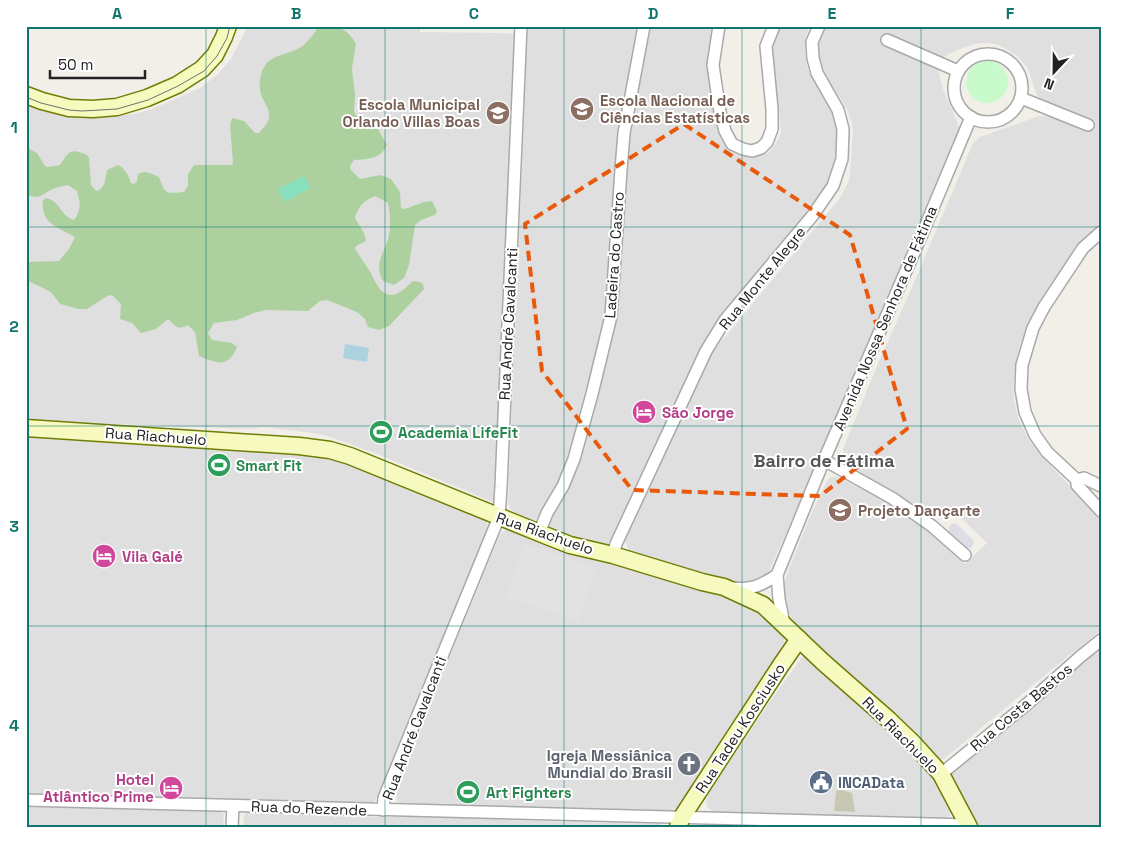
<svg xmlns="http://www.w3.org/2000/svg" width="1127" height="853" font-family="'Space Grotesk',sans-serif">
	<rect width="100%" height="100%" fill="#f2efe9"/>
	<g fill="#e0dfdf">
		<path d="M 248,26 L 420,26 L 420,32 L 499,33 L 520,34 L 522,97 L 507,488 L 506,494 L 497,502 L 493,502 L 375,453 L 327,436 L 313,433 L 263,427 L 247,429 L 116,424 L 68,424 L 26,420 L 26,97 L 97,117 L 120,116 L 139,113 L 152,109 L 200,88 L 218,74 L 231,59 Z"/>
		<path d="M 528,26 L 640,26 L 631,83 L 613,306 L 570,462 L 539,519 L 530,521 L 515,515 L 511,511 L 508,503 Z"/>
		<path d="M 647,26 L 713,26 L 709,77 L 711,77 L 724,132 L 753,155 L 758,156 L 768,153 L 772,149 L 779,138 L 781,132 L 773,55 L 773,47 L 777,30 L 780,26 L 810,26 L 806,36 L 805,44 L 805,52 L 808,69 L 812,77 L 836,115 L 838,121 L 836,178 L 713,332 L 612,540 L 606,545 L 602,546 L 569,537 L 548,528 L 546,525 L 562,490 L 615,321 L 617,309 L 621,184 Z"/>
		<path d="M 825,26 L 1101,26 L 1101,229 L 1036,310 L 1032,317 L 1020,344 L 1017,356 L 1013,388 L 1014,399 L 1018,418 L 1028,439 L 1048,463 L 1101,519 L 1101,630 L 1055,667 L 945,758 L 941,760 L 937,759 L 818,647 L 794,622 L 785,605 L 783,589 L 785,581 L 789,569 L 808,521 L 827,481 L 831,477 L 837,477 L 889,503 L 905,515 L 938,535 L 965,564 L 987,543 L 952,509 L 944,517 L 935,518 L 894,494 L 851,466 L 845,458 L 843,449 L 877,366 L 910,292 L 973,143 L 980,137 L 1039,116 L 1052,117 L 1082,128 L 1043,102 L 1038,98 L 1028,69 L 1019,58 L 1013,53 L 1001,46 L 995,44 L 981,43 L 972,45 L 957,50 L 941,58 L 938,68 L 941,82 L 944,92 L 959,126 L 959,137 L 835,423 L 770,569 L 766,575 L 754,582 L 739,583 L 730,582 L 632,554 L 629,551 L 625,541 L 626,537 L 709,359 L 716,348 L 840,198 L 848,183 L 850,175 L 853,131 L 852,123 L 847,109 L 820,66 L 817,45 L 821,31 Z"/>
		<path d="M 26,433 L 333,456 L 484,518 L 487,522 L 487,527 L 486,532 L 426,681 L 375,801 L 372,803 L 26,793 Z"/>
		<path d="M 508,530 L 571,551 L 738,599 L 756,608 L 783,634 L 785,641 L 784,645 L 712,754 L 682,803 L 676,808 L 667,812 L 406,805 L 401,804 L 397,801 L 396,794 L 441,678 L 500,535 L 504,531 Z"/>
		<path d="M 1101,646 L 1101,827 L 977,827 L 950,774 Z"/>
		<path d="M 804,656 L 809,657 L 923,766 L 934,778 L 952,810 L 949,817 L 943,819 L 724,812 L 714,812 L 708,808 L 706,801 L 709,793 L 769,703 L 802,657 Z"/>
		<path d="M 26,806 L 221,812 L 224,815 L 223,827 L 26,827 Z"/>
		<path d="M 246,813 L 374,817 L 469,817 L 532,821 L 660,824 L 663,827 L 243,827 L 244,816 Z"/>
	</g>
	<path fill="#c7c7b4" d="M 838,789 L 852,793 L 855,812 L 834,811 L 836,792 Z"/>
	<path fill="#add19e" d="M 319,26 C 338,26 344,26 356,43 L 352,69 L 355,95 L 354,112 L 356,115 L 378,129 L 387,145 C 381,159 368,159 354,160 L 350,166 L 351,170 L 360,179 L 380,175 L 391,179 L 400,192 L 401,208 L 405,209 L 424,202 L 432,201 L 437,211 L 435,215 L 421,220 L 415,225 L 409,265 L 404,278 L 394,285 L 383,281 C 373,261 385,254 389,235 C 391,225 390,213 388,203 L 375,196 C 363,201 358,207 355,218 L 364,233 L 366,241 L 356,246 L 355,249 C 360,256 364,263 369,270 C 375,279 379,296 393,295 C 400,294 408,285 413,281 L 420,282 L 423,284 L 424,289 L 389,326 L 379,330 L 368,327 L 365,319 L 357,312 L 327,300 L 320,301 L 308,311 L 266,310 L 254,313 L 237,320 L 214,323 L 208,333 L 212,340 L 232,343 L 237,347 C 228,369 217,363 199,356 L 195,332 L 188,325 C 177,331 176,326 168,319 L 156,329 L 141,333 L 132,323 L 120,319 L 121,304 L 113,296 L 109,295 L 87,309 L 78,309 L 60,304 L 51,292 L 26,280 L 26,262 L 59,261 L 69,249 L 75,237 C 58,227 40,224 43,200 L 46,198 C 61,201 59,215 74,220 C 82,209 80,203 77,191 L 68,185 C 64,186 59,187 55,188 C 42,193 42,200 26,195 L 26,150 L 30,149 L 37,153 L 45,166 L 48,167 L 60,165 C 67,155 69,148 82,153 C 88,155 86,153 89,158 L 91,185 L 96,191 C 106,189 105,178 107,170 L 118,165 C 125,168 129,176 131,183 L 134,184 L 137,181 L 138,174 C 145,169 152,174 159,177 C 165,194 165,194 184,192 L 188,186 L 188,174 L 194,165 L 231,165 L 233,163 L 230,125 L 232,118 L 244,121 L 255,133 L 259,133 C 263,128 269,123 269,116 C 270,108 263,102 261,94 C 258,85 260,72 266,64 C 273,55 292,53 301,47 C 309,41 314,34 319,26 Z"/>
	<circle fill="#c8facc" cx="987" cy="82" r="21"/>
	<path fill="#88e0be" d="M 304,176 L 310,188 L 285,202 L 278,189 Z"/>
	<path fill="#e2e2e2" d="M 524,543 L 596,569 L 579,621 L 505,597 Z"/>
	<path fill="#dddde8" d="M 954,523 L 957,524 L 973,540 L 974,543 L 971,548 L 966,549 L 949,532 L 949,527 L 950,525 Z"/>
	<path fill="#aad3df" d="M 345,344 L 369,348 L 367,362 L 343,358 Z"/>
	<g fill="none" stroke-linecap="round" stroke-linejoin="round">
		<g stroke="#a9a9a9" stroke-width="14">
			<g id="street">
				<path d="M 719,26 L 713,65 L 720,112 L 725,131 L 732,144 L 743,149 L 752,151 L 761,148 L 767,142 L 772,129 L 772,109 L 766,46 L 774,26"/>
				<path d="M 887,40 L 958,71"/>
				<circle cx="988" cy="88" r="34"/>
				<path d="M 1021,98 L 1088,125"/>
				<path d="M 824,460 L 892,498 L 932,526 L 965,555"/>
				<path d="M 1077,480 L 1047,452 L 1035,435 L 1025,412 L 1021,389 L 1022,365 L 1033,328 L 1044,307 L 1083,248 L 1101,232"/>
				<path d="M 1077,480 L 1077,485 L 1101,511"/>
				<path d="M 1077,480 L 1084,478 L 1101,486"/>
				<path d="M 539,533 L 547,513 L 563,486 L 574,459 L 592,394 L 611,316 L 621,170 L 624,133 L 644,26"/>
				<path d="M 613,555 L 616,544 L 706,351 L 725,320 L 813,215 L 833,186 L 842,159 L 843,129 L 838,110 L 817,73 L 813,58 L 812,42 L 819,26"/>
				<path d="M 732,588 C 752,590 760,586 777,575"/>
				<path d="M 784,624 L 779,599 L 777,575 L 824,460 L 925,227 L 971,117"/>
				<path d="M 941,774 L 1027,704 L 1081,656 L 1101,640"/>
				<path d="M 26,800 L 968,825"/>
				<path d="M 383,810 L 384,798 L 499,517 L 501,487 L 521,26"/>
				<path d="M 232,827 L 233,806"/>
			</g>
		</g>
		<g stroke="#707d05" stroke-width="19">
			<g id="secondary">
				<path d="M 26,95 L 42,101 L 69,108 L 93,109 L 117,107 L 147,98 L 177,85 L 202,69 L 215,55 L 224,37 L 228,26"/>
				<path d="M 26,428 L 299,446 L 330,450 L 350,456 L 547,536 L 570,545 L 613,555 L 702,582 L 724,587 L 763,605 L 823,662 L 889,720 L 913,743 L 941,774 L 969,827"/>
				<path d="M 678,827 L 682,817 L 781,665 L 799,639"/>
			</g>
		</g>
		<use href="#street" stroke="#fff" stroke-width="11"/>
		<use href="#secondary" stroke="#f7fabf" stroke-width="16"/>
		<path stroke="#707070" stroke-width="1" d="M 26,97 L 41,103 L 69,110 L 82,111 L 117,109 L 148,100 L 178,86 L 204,71 L 217,56 L 227,38 L 230,26"/>
	</g>
	<path fill="none" stroke="#e8590c" stroke-width="4" stroke-dasharray="10 6" stroke-linejoin="round" d="M 684,124 L 850,235 L 907,429 L 820,496 L 632,490 L 542,371 L 525,224 Z"/>
	<path fill="none" stroke="#0f766e" stroke-width="1" stroke-opacity="0.55" d="M 206,26 L 206,827M 385,26 L 385,827M 564,26 L 564,827M 742,26 L 742,827M 921,26 L 921,827M 26,227 L 1101,227M 26,426 L 1101,426M 26,626 L 1101,626"/>
	<defs>
		<g id="university-disc" transform="scale(1.25)"><circle r="9.5" fill="#8d6e63" stroke="#fff"/><path d="M0-5L7-2L0 1L-7-2ZM-4 1L0 2.5L4 1V4Q0 6-4 4Z" fill="#fff"/></g>
		<g id="school-disc" transform="scale(1.25)"><circle r="9.5" fill="#8d6e63" stroke="#fff"/><path d="M0-5L7-2L0 1L-7-2ZM-4 1L0 2.5L4 1V4Q0 6-4 4Z" fill="#fff"/></g>
		<g id="hotel-disc" transform="scale(1.25)"><circle r="9.5" fill="#d1479c" stroke="#fff"/><path d="M-6-4.5h1.5V1H6V5H4.5V3h-9V5H-6ZM-4 0a1.8 1.8 0 1 1 3.6 0ZM.5 0V-2.5h3Q6-2.5 6 0Z" fill="#fff"/></g>
		<g id="stadium-disc" transform="scale(1.25)"><circle r="9.5" fill="#2e9e5b" stroke="#fff"/><path d="M0-5a6.5 5 0 1 0 0 10a6.5 5 0 1 0 0-10ZM-3.5-1.8h7v3.6h-7Z" fill="#fff"/></g>
		<g id="church-disc" transform="scale(1.25)"><circle r="9.5" fill="#6b7280" stroke="#fff"/><path d="M-1.2-6h2.4v3.5h3.3v2.4h-3.3V6h-2.4V-.1h-3.3v-2.4h3.3Z" fill="#fff"/></g>
		<g id="civic-disc" transform="scale(1.25)"><circle r="9.5" fill="#5c6f8a" stroke="#fff"/><path d="M-.6-6.5H3V-4.5H.6V-3L4-1V1h2V6H-6V1h2V-1L-.6-3ZM-1.2 2.5V6h2.4V2.5Z" fill="#fff"/></g>
	</defs>
	<g fill-rule="evenodd">
		<use href="#university-disc" x="582" y="109"/>
		<use href="#school-disc" x="498" y="113"/>
		<use href="#hotel-disc" x="644" y="412"/>
		<use href="#stadium-disc" x="381" y="432"/>
		<use href="#stadium-disc" x="219" y="465"/>
		<use href="#school-disc" x="840" y="510"/>
		<use href="#hotel-disc" x="104" y="556"/>
		<use href="#church-disc" x="689" y="764"/>
		<use href="#civic-disc" x="821" y="782"/>
		<use href="#hotel-disc" x="171" y="788"/>
		<use href="#stadium-disc" x="468" y="792"/>
	</g>
	<g text-anchor="middle" dominant-baseline="central" stroke-width="4" stroke-linejoin="round" paint-order="stroke">
		<g font-size="15" font-weight="bold" fill="#785e54" stroke="#fff" text-anchor="start">
			<text x="600" y="100">Escola Nacional de<tspan x="600" dy="17">Ciências Estatísticas</tspan></text>
			<text x="480" y="104" text-anchor="end">Escola Municipal<tspan x="480" dy="17">Orlando Villas Boas</tspan></text>
			<text x="858" y="510">Projeto Dançarte</text>
		</g>
		<g font-size="15" fill="#222" stroke="#fff">
			<text transform="translate(614 255) rotate(-86)">Ladeira do Castro</text>
			<text transform="translate(762 278) rotate(-51)">Rua Monte Alegre</text>
			<text transform="translate(885 318) rotate(-67)">Avenida Nossa Senhora de Fátima</text>
			<text transform="translate(508 324) rotate(-87)">Rua André Cavalcanti</text>
			<text transform="translate(156 436) rotate(4)">Rua Riachuelo</text>
			<text transform="translate(545 533) rotate(19)">Rua Riachuelo</text>
			<text transform="translate(1021 707) rotate(-40)">Rua Costa Bastos</text>
			<text transform="translate(414 728) rotate(-69)">Rua André Cavalcanti</text>
			<text transform="translate(740 728) rotate(-57)">Rua Tadeu Kosciusko</text>
			<text transform="translate(901 735) rotate(45)">Rua Riachuelo</text>
			<text transform="translate(309 808) rotate(2)">Rua do Rezende</text>
		</g>
		<g font-size="15" font-weight="bold" fill="#b23c85" stroke="#fff" text-anchor="start">
			<text x="662" y="412">São Jorge</text>
			<text x="122" y="556">Vila Galé</text>
			<text x="154" y="779" text-anchor="end">Hotel<tspan x="154" dy="17">Atlântico Prime</tspan></text>
		</g>
		<g font-size="15" font-weight="bold" fill="#27864d" stroke="#fff" text-anchor="start">
			<text x="398" y="432">Academia LifeFit</text>
			<text x="236" y="465">Smart Fit</text>
			<text x="486" y="792">Art Fighters</text>
		</g>
		<g font-size="15" font-weight="bold" fill="#5b616d" stroke="#fff" text-anchor="end">
			<text x="672" y="755">Igreja Messiânica<tspan x="672" dy="17">Mundial do Brasil</tspan></text>
		</g>
		<g font-size="15" font-weight="bold" fill="#4e5e75" stroke="#fff" text-anchor="start">
			<text x="838" y="782">INCAData</text>
		</g>
		<g font-size="18" font-weight="bold" fill="#555" stroke="#fff">
			<text x="824" y="460">Bairro de Fátima</text>
		</g>
	</g>
	<rect width="1127" height="853" fill="none" stroke="#ffffff" stroke-width="55"/>
	<g transform="translate(1054 72) rotate(202)" stroke="#ffffff" stroke-width="4" paint-order="stroke">
	<path d="M0-4L9 19L0 12L-9 19Z" fill="#222222"/>
	<text y="-8" font-size="14" font-weight="bold" text-anchor="middle" fill="#222222">N</text>
	</g>
	<path d="M50 70v8h95v-8" fill="none" stroke="#222222" stroke-width="2.5"/>
	<text x="58" y="70" font-size="15" fill="#222222" stroke="#ffffff" stroke-width="4" paint-order="stroke">50 m</text>
	<rect x="28" y="28" width="1072" height="798" fill="none" stroke="#0f766e" stroke-width="2"/>
	<g font-size="16" text-anchor="middle" font-weight="bold" fill="#0f766e">
		<text x="117" y="19">A</text>
		<text x="296" y="19">B</text>
		<text x="474" y="19">C</text>
		<text x="653" y="19">D</text>
		<text x="832" y="19">E</text>
		<text x="1010" y="19">F</text>
		<text x="14" y="133">1</text>
		<text x="14" y="332">2</text>
		<text x="14" y="532">3</text>
		<text x="14" y="731">4</text>
	</g>
</svg>
